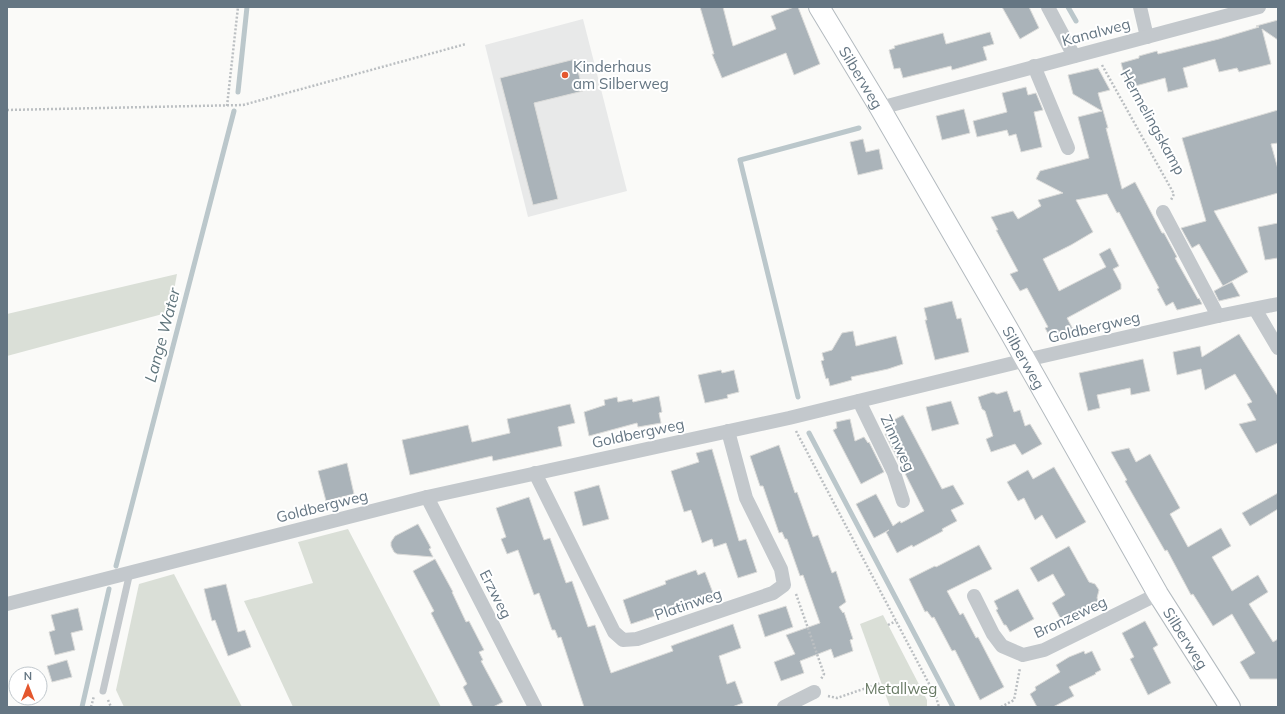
<svg xmlns="http://www.w3.org/2000/svg" width="1285" height="714" font-family="Mulish,sans-serif">
	<rect width="100%" height="100%" fill="#fafaf8"/>
	<path fill="#e8e9e9" d="M 583,19 L 627,191 L 528,217 L 485,45 Z"/>
	<g fill="#dadfd7">
		<path d="M 177,274 L 170,312 L 7,356 L 7,314 Z"/>
		<path d="M 348,529 L 441,707 L 293,707 L 244,601 L 313,583 L 298,542 Z"/>
		<path d="M 174,574 L 242,707 L 124,707 L 116,690 L 139,584 Z"/>
		<path d="M 883,615 L 927,700 L 927,707 L 890,707 L 860,624 Z"/>
	</g>
	<g fill="none" stroke-linecap="round" stroke-linejoin="round">
		<g stroke="#bbc7cb" stroke-width="5">
			<path d="M 1068,7 L 1076,21"/>
			<path d="M 238,92 L 247,7"/>
			<path d="M 798,397 L 740,160 L 859,128"/>
			<path d="M 809,433 L 953,707"/>
			<path d="M 116,566 L 234,111"/>
			<path d="M 82,707 L 109,589"/>
		</g>
	</g>
	<g fill="#aab3b9" stroke="#dcdcda">
		<path d="M 700,7 L 723,7 L 733,46 L 776,29 L 771,16 L 794,7 L 798,7 L 820,64 L 794,75 L 786,53 L 722,78 L 712,54 L 714,54 Z"/>
		<path d="M 1002,7 L 1029,7 L 1039,28 L 1020,39 Z"/>
		<path d="M 1278,20 L 1278,40 L 1262,29 L 1271,64 L 1239,72 L 1237,68 L 1219,72 L 1215,59 L 1183,68 L 1188,87 L 1168,92 L 1165,78 L 1128,88 L 1121,63 L 1139,58 L 1139,56 L 1157,51 L 1158,54 L 1219,39 L 1259,27 L 1256,26 Z"/>
		<path d="M 990,32 L 994,44 L 983,47 L 987,60 L 952,70 L 951,66 L 903,78 L 900,68 L 894,69 L 889,50 L 895,48 L 894,46 L 943,33 L 946,44 Z"/>
		<path d="M 575,59 L 583,91 L 534,103 L 558,199 L 533,205 L 500,78 Z"/>
		<path d="M 1098,68 L 1110,90 L 1098,93 L 1108,128 L 1106,128 L 1122,189 L 1135,182 L 1162,233 L 1164,233 L 1177,257 L 1175,258 L 1198,299 L 1199,298 L 1202,304 L 1177,310 L 1173,302 L 1166,306 L 1157,289 L 1159,288 L 1143,258 L 1119,212 L 1117,213 L 1107,194 L 1076,200 L 1093,232 L 1071,245 L 1043,259 L 1059,291 L 1106,267 L 1099,254 L 1110,248 L 1119,266 L 1113,269 L 1121,284 L 1121,289 L 1067,318 L 1075,333 L 1051,339 L 1045,328 L 1048,327 L 1027,288 L 1020,291 L 1010,274 L 1018,271 L 996,230 L 998,230 L 991,217 L 1013,211 L 1018,219 L 1041,206 L 1038,200 L 1063,193 L 1036,179 L 1040,171 L 1089,158 L 1078,117 L 1102,111 L 1073,94 L 1068,75 Z"/>
		<path d="M 1026,87 L 1028,95 L 1036,93 L 1043,110 L 1034,112 L 1042,147 L 1021,152 L 1016,134 L 1009,136 L 1007,130 L 977,137 L 973,121 L 1007,112 L 1002,93 Z"/>
		<path d="M 964,109 L 970,133 L 942,140 L 936,116 Z"/>
		<path d="M 1278,110 L 1278,143 L 1271,144 L 1278,169 L 1278,193 L 1214,211 L 1248,272 L 1223,286 L 1232,282 L 1240,296 L 1219,301 L 1214,291 L 1223,286 L 1199,244 L 1192,248 L 1181,228 L 1206,221 L 1182,138 Z"/>
		<path d="M 863,139 L 866,152 L 879,149 L 883,169 L 858,175 L 850,142 Z"/>
		<path d="M 1278,223 L 1278,258 L 1265,260 L 1258,227 Z"/>
		<path d="M 952,301 L 957,319 L 961,318 L 969,352 L 935,360 L 925,320 L 927,320 L 924,308 Z"/>
		<path d="M 853,331 L 856,346 L 896,336 L 903,364 L 888,369 L 851,377 L 852,380 L 830,386 L 828,378 L 826,379 L 821,361 L 824,360 L 822,353 L 832,350 L 842,333 Z"/>
		<path d="M 1239,334 L 1278,396 L 1278,443 L 1256,453 L 1239,424 L 1256,420 L 1247,404 L 1252,402 L 1235,374 L 1205,390 L 1201,369 L 1177,375 L 1173,352 L 1200,346 L 1202,357 Z"/>
		<path d="M 1143,359 L 1150,391 L 1131,395 L 1130,388 L 1097,395 L 1100,408 L 1088,411 L 1079,373 Z"/>
		<path d="M 721,370 L 722,373 L 734,370 L 739,392 L 727,395 L 728,398 L 705,403 L 698,375 Z"/>
		<path d="M 1007,391 L 1014,412 L 1020,410 L 1025,426 L 1030,424 L 1042,444 L 1022,455 L 1015,444 L 991,452 L 986,439 L 993,436 L 985,411 L 982,409 L 978,397 L 993,392 L 997,394 Z"/>
		<path d="M 659,396 L 662,412 L 659,413 L 661,423 L 638,427 L 637,423 L 589,436 L 584,412 L 605,405 L 604,400 L 617,397 L 618,402 L 632,399 L 633,402 Z"/>
		<path d="M 951,401 L 959,424 L 932,431 L 926,407 Z"/>
		<path d="M 570,404 L 575,423 L 558,427 L 562,446 L 493,461 L 492,456 L 410,475 L 402,440 L 468,425 L 472,442 L 510,433 L 507,419 Z"/>
		<path d="M 903,415 L 942,489 L 953,485 L 964,504 L 951,510 L 957,521 L 942,529 L 943,531 L 913,547 L 912,545 L 897,553 L 886,532 L 889,530 L 874,538 L 856,504 L 876,494 L 893,526 L 900,521 L 901,523 L 924,511 L 885,434 L 890,431 L 886,424 Z"/>
		<path d="M 850,419 L 855,441 L 864,437 L 868,443 L 869,442 L 884,472 L 861,484 L 833,430 L 837,428 L 836,422 Z"/>
		<path d="M 779,445 L 795,493 L 797,492 L 813,537 L 818,535 L 832,573 L 836,571 L 846,602 L 839,607 L 843,613 L 844,612 L 853,639 L 850,640 L 853,651 L 834,658 L 831,649 L 800,661 L 804,673 L 781,681 L 774,662 L 795,654 L 786,635 L 820,623 L 803,575 L 800,576 L 787,539 L 785,539 L 782,532 L 779,533 L 763,486 L 760,486 L 750,456 Z"/>
		<path d="M 1129,448 L 1136,462 L 1150,454 L 1180,508 L 1170,514 L 1188,547 L 1221,528 L 1231,546 L 1212,557 L 1232,591 L 1258,575 L 1268,592 L 1249,604 L 1273,642 L 1278,639 L 1278,679 L 1250,679 L 1240,662 L 1255,653 L 1232,614 L 1213,626 L 1193,594 L 1191,595 L 1167,550 L 1165,551 L 1125,481 L 1127,480 L 1111,452 Z"/>
		<path d="M 712,449 L 739,541 L 746,539 L 757,572 L 738,578 L 726,543 L 714,547 L 712,539 L 702,543 L 691,510 L 684,512 L 671,471 L 699,462 L 696,453 Z"/>
		<path d="M 347,463 L 354,494 L 326,501 L 318,471 Z"/>
		<path d="M 1054,467 L 1086,522 L 1056,539 L 1042,515 L 1035,520 L 1024,498 L 1018,501 L 1007,482 L 1028,470 L 1033,479 Z"/>
		<path d="M 599,485 L 609,519 L 583,526 L 574,492 Z"/>
		<path d="M 1278,493 L 1278,509 L 1250,526 L 1242,513 Z"/>
		<path d="M 529,497 L 544,540 L 550,538 L 566,583 L 572,581 L 588,627 L 595,625 L 611,673 L 673,651 L 671,646 L 679,643 L 733,624 L 741,648 L 719,656 L 727,684 L 735,681 L 743,703 L 732,707 L 584,707 L 561,637 L 558,638 L 555,630 L 552,630 L 539,593 L 534,595 L 518,550 L 507,554 L 501,539 L 506,537 L 496,508 Z"/>
		<path d="M 418,524 L 429,544 L 431,548 L 429,549 L 433,557 L 397,554 L 394,552 L 391,546 L 391,542 L 395,536 Z"/>
		<path d="M 979,545 L 992,569 L 947,591 L 960,615 L 963,613 L 976,638 L 978,637 L 1004,687 L 980,700 L 955,650 L 952,651 L 934,617 L 932,618 L 927,611 L 925,612 L 909,579 L 935,566 L 936,567 Z"/>
		<path d="M 1069,546 L 1089,582 L 1095,584 L 1099,590 L 1097,598 L 1099,602 L 1063,623 L 1052,603 L 1065,595 L 1053,574 L 1038,582 L 1030,568 Z"/>
		<path d="M 435,559 L 453,592 L 452,592 L 466,622 L 469,621 L 484,650 L 479,652 L 483,660 L 481,661 L 503,702 L 493,707 L 473,707 L 463,687 L 467,684 L 431,613 L 434,611 L 413,571 Z"/>
		<path d="M 696,570 L 698,575 L 705,572 L 713,593 L 705,596 L 706,599 L 631,624 L 623,600 L 666,584 L 665,581 Z"/>
		<path d="M 226,584 L 238,632 L 245,630 L 251,647 L 228,656 L 215,620 L 212,621 L 204,589 Z"/>
		<path d="M 1018,589 L 1034,619 L 1010,632 L 1006,625 L 1004,625 L 996,610 L 998,609 L 994,601 Z"/>
		<path d="M 786,606 L 793,627 L 765,637 L 758,615 Z"/>
		<path d="M 78,608 L 83,630 L 71,633 L 75,650 L 55,655 L 49,632 L 55,630 L 51,615 Z"/>
		<path d="M 1145,621 L 1158,645 L 1153,648 L 1171,683 L 1148,695 L 1130,659 L 1134,657 L 1122,633 Z"/>
		<path d="M 1084,651 L 1085,654 L 1092,651 L 1101,670 L 1095,673 L 1096,674 L 1069,687 L 1074,696 L 1053,707 L 1037,707 L 1030,694 L 1036,690 L 1035,687 L 1060,672 L 1056,665 L 1069,657 Z"/>
		<path d="M 67,660 L 72,677 L 52,682 L 47,666 Z"/>
	</g>
	<g fill="none" stroke-linecap="round" stroke-linejoin="round">
		<g stroke="#b3babf" stroke-width="22">
			<g id="secondary">
				<path id="s1" d="M 819,7 L 880,108 L 1008,329 L 1158,594 L 1230,707"/>
			</g>
		</g>
		<g stroke="#bbbfc2" stroke-width="2.5" stroke-dasharray="2 2" stroke-linecap="butt">
			<path d="M 1102,65 L 1174,194 L 1171,200"/>
			<path d="M 227,106 L 238,7"/>
			<path d="M 7,110 L 243,105 L 466,44"/>
			<path d="M 796,431 L 936,697 L 939,707"/>
			<path d="M 796,594 L 824,674 L 821,679"/>
			<path d="M 888,625 L 896,621"/>
			<path d="M 828,696 L 837,698 L 881,683"/>
			<path d="M 108,700 L 111,707"/>
			<path d="M 91,707 L 94,696"/>
			<path d="M 1001,707 L 1014,700 L 1020,668"/>
		</g>
		<path stroke="#c3c8cc" stroke-width="7" d="M 103,691 L 130,572"/>
		<g stroke="#c3c8cc" stroke-width="14">
			<path d="M 1048,7 L 1074,56"/>
			<path d="M 1140,7 L 1147,37"/>
			<path d="M 1034,66 L 1068,148"/>
			<path d="M 880,108 L 1259,7"/>
			<path d="M 1163,212 L 1218,316"/>
			<path d="M 1255,309 L 1278,348"/>
			<path d="M 859,401 L 894,473 L 903,501"/>
			<path d="M 535,473 L 614,632 L 623,640 L 637,639 L 773,593 L 784,585 L 781,569 L 746,498 L 728,431"/>
			<path d="M 427,497 L 535,707"/>
			<path d="M 974,596 L 993,634 L 1002,646 L 1023,655 L 1044,650 L 1158,594"/>
			<path d="M 7,604 L 427,497 L 789,418 L 1026,360 L 1218,316 L 1278,304"/>
			<path d="M 784,707 L 814,692"/>
		</g>
		<use href="#secondary" stroke="#fff" stroke-width="20"/>
	</g>
	<circle fill="#e4572e" stroke="#fff" stroke-width="1.5" cx="565" cy="75" r="4"/>
	<g text-anchor="middle" dominant-baseline="central" stroke-width="4" stroke-linejoin="round" paint-order="stroke">
		<g font-size="15" fill="#657683" stroke="#fff">
			<text transform="translate(1096 32) rotate(-15)">Kanalweg</text>
			<text stroke="none"><textPath href="#s1" startOffset="82">Silberweg</textPath></text>
			<text transform="translate(1153 122) rotate(61)">Hermelingskamp</text>
			<text transform="translate(1094 327) rotate(-13)">Goldbergweg</text>
			<text stroke="none"><textPath href="#s1" startOffset="406">Silberweg</textPath></text>
			<text transform="translate(638 433) rotate(-12)">Goldbergweg</text>
			<text transform="translate(898 443) rotate(65)">Zinnweg</text>
			<text transform="translate(322 506) rotate(-14)">Goldbergweg</text>
			<text transform="translate(496 594) rotate(63)">Erzweg</text>
			<text transform="translate(688 604) rotate(-19)">Platinweg</text>
			<text transform="translate(1070 617) rotate(-25)">Bronzeweg</text>
			<text stroke="none"><textPath href="#s1" startOffset="730">Silberweg</textPath></text>
		</g>
		<g font-size="15" fill="#657683" stroke="#fff" text-anchor="start">
			<text x="573" y="66">Kinderhaus<tspan x="573" dy="17">am Silberweg</tspan></text>
		</g>
		<g font-size="15" fill="#687a64" stroke="#fff">
			<text x="901" y="688">Metallweg</text>
		</g>
		<g font-size="16" font-style="italic" fill="#60757c" stroke="#fff">
			<text transform="translate(162 335) rotate(-75)">Lange Water</text>
		</g>
	</g>
	<rect width="1285" height="714" fill="none" stroke="#657683" stroke-width="16"/>
	<g transform="translate(28 686)"><circle r="19" fill="#ffffff" stroke="#c1c8cd"/>
	<path d="M0-3L7 15L0 10L-7 15Z" fill="#e4572e"/>
	<text y="-6" font-size="11" font-weight="bold" text-anchor="middle" fill="#657683">N</text>
	</g>
</svg>
